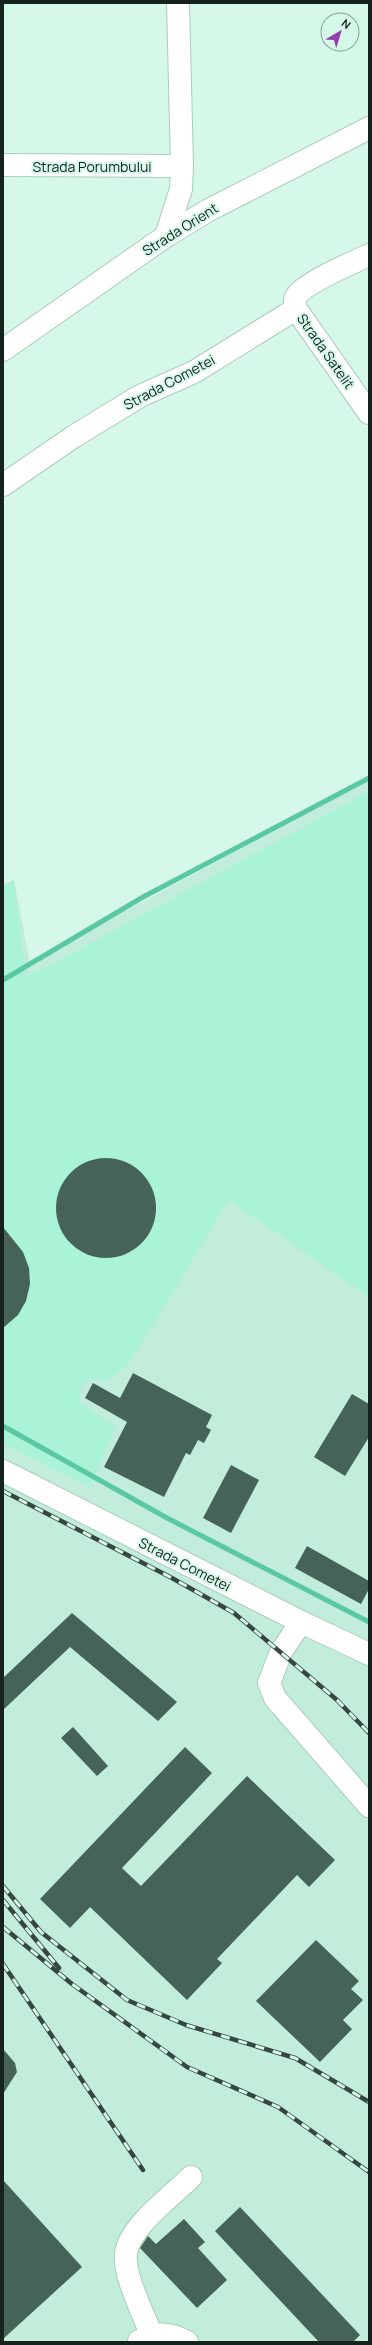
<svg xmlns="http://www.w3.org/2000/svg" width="372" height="2345" font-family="Manrope,sans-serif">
	<rect width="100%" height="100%" fill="#d5f8e9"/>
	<path fill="#c1edda" d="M 369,779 L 369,2342 L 3,2342 L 3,885 L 14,880 L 30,963 Z"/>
	<path fill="#abf3d6" d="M 369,791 L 369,1297 L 229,1200 L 130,1362 L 108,1381 L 89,1378 L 79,1391 L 80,1403 L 116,1426 L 90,1487 L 3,1444 L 3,885 L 14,880 L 26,976 L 51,965 Z"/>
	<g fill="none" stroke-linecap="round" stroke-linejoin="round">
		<g stroke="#5ac9a2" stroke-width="5">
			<path d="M 3,980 L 143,897 L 369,778"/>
			<path d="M 3,1426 L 167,1518 L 369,1622"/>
		</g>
	</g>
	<g fill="#456457">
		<circle cx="106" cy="1208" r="50"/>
		<path d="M 3,1227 L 23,1252 L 29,1268 L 30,1284 L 26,1301 L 18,1315 L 3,1328 Z"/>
		<path d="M 133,1373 L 212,1415 L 206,1427 L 211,1430 L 204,1443 L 198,1440 L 190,1455 L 186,1453 L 164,1497 L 104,1467 L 127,1422 L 85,1398 L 93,1383 L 120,1398 Z"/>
		<path d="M 352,1394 L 369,1404 L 369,1437 L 345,1476 L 314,1457 Z"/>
		<path d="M 231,1465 L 259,1480 L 231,1533 L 203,1518 Z"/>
		<path d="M 307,1546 L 369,1581 L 369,1589 L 361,1604 L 295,1568 Z"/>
		<path d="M 72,1613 L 177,1702 L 158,1721 L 70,1647 L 3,1710 L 3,1678 Z"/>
		<path d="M 73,1727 L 108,1766 L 97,1776 L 61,1738 Z"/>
		<path d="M 185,1747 L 212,1773 L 122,1868 L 141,1886 L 247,1776 L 335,1860 L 309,1887 L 297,1875 L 217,1959 L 222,1963 L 187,2000 L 90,1907 L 70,1928 L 40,1899 Z"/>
		<path d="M 316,1940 L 359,1981 L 351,1989 L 363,2000 L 343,2020 L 352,2029 L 320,2062 L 256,2001 Z"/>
		<path d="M 3,2049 L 15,2063 L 17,2072 L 3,2094 Z"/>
		<path d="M 3,2180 L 82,2267 L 3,2339 Z"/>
		<path d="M 240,2207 L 360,2335 L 353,2342 L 319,2342 L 215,2231 Z"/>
		<path d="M 184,2219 L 205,2242 L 198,2248 L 227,2280 L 197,2308 L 140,2248 L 148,2236 L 156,2244 Z"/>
	</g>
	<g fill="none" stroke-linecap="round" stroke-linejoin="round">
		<g stroke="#abccbe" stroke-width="24">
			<g id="minor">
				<path d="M 3,165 L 182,166"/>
				<path d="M 166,236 L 181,189 L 182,166 L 178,3"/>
				<path d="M 369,255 C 354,262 302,284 296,297 C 294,301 295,305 296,309 L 369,413"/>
				<path d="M 3,350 L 166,236 L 209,210 L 369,128"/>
				<path d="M 3,485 L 73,437 L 140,396 L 194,372 L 296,309"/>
				<path d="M 3,1471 L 301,1622 L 369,1654"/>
				<path d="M 301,1622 L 281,1652 L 269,1683 L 275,1698 L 369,1806"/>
				<path d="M 151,2334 C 143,2313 123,2274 126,2253 C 130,2226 172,2196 191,2177"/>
				<path d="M 139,2341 C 156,2332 170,2332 187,2342"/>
			</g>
		</g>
		<use href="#minor" stroke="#fff" stroke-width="22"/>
		<g stroke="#364740" stroke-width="4.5">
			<g id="rail">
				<path d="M 3,1491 L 172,1578 L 234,1613 L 337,1700 L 369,1733"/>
				<path d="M 3,1886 L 41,1932 L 127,2000 L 186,2025 L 295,2058 L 369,2102"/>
				<path d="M 3,1900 L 59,1968"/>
				<path d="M 3,1927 L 72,1984 L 187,2067 L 278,2107 L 369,2172"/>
				<path d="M 3,1964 L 143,2170"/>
			</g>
		</g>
		<use href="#rail" stroke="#d5f8e9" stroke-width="3" stroke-dasharray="9" stroke-linecap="butt"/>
	</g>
	<g text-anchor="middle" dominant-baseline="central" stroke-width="4" stroke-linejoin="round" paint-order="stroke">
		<g font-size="14" fill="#15221d" stroke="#d5f8e9">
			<text x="92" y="166">Strada Porumbului</text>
			<text transform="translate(180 229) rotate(-32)">Strada Orient</text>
			<text transform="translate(326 351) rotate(55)">Strada Satelit</text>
			<text transform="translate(169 382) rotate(-28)">Strada Cometei</text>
			<text transform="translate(185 1564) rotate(27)">Strada Cometei</text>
		</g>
	</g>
	<rect width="372" height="2345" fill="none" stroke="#15221d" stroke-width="8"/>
	<g transform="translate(340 32) rotate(38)"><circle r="19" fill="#d5f8e9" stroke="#88a297"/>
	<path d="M0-3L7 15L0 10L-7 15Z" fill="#923eac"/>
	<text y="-6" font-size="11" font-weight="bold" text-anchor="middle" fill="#15221d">N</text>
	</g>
</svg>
